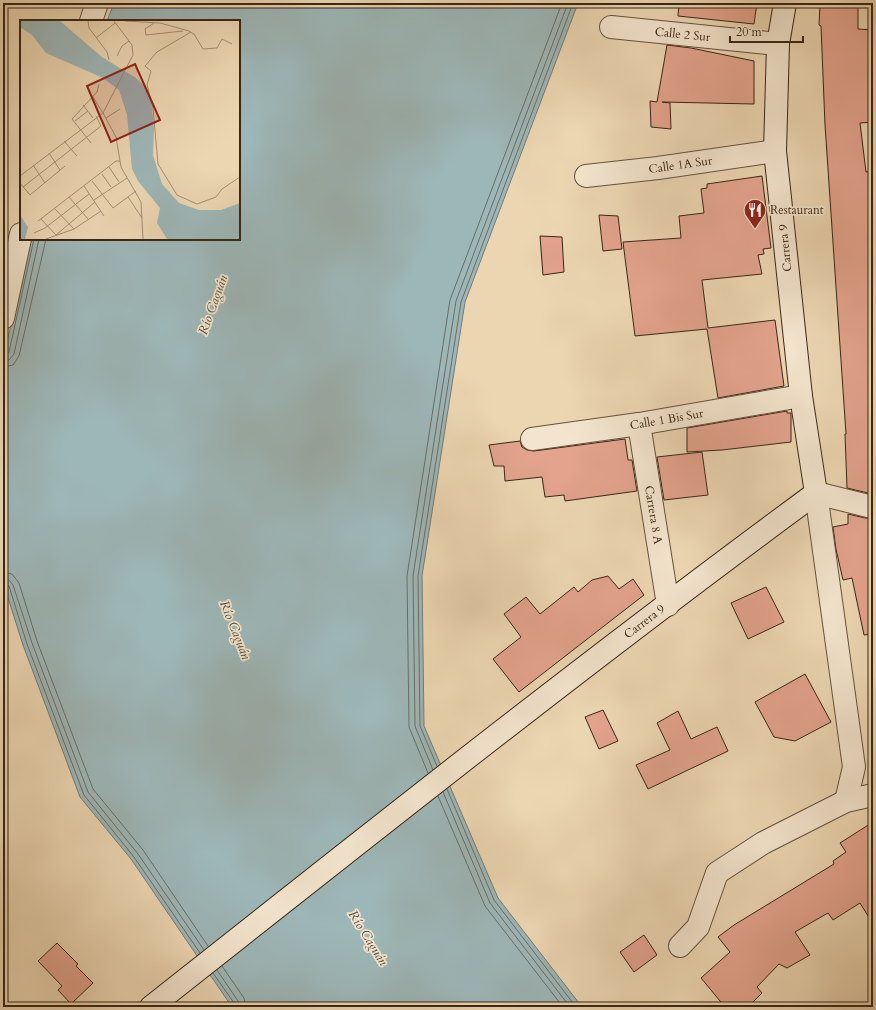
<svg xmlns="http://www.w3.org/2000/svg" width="876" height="1010" font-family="Cardo,serif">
	<rect width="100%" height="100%" fill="#ecd6b2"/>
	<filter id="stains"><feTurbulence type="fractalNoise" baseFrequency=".005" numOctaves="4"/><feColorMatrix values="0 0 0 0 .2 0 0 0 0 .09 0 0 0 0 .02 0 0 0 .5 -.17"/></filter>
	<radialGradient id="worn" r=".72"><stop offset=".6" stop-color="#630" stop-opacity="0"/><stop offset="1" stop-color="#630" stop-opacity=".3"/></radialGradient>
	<path fill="#9db6b7" stroke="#757c77" d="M 114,3 L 578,3 L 465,302 L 422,576 L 424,726 L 498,898 L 582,1007 L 232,1007 L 131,859 L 80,797 L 23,645 L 3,582 L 3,359 L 31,239 L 239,239 L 239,21 L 107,21 Z"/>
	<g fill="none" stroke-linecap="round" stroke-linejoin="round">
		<g stroke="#6a6e66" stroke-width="1">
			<path d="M 3,356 L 7,355 L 9,352 L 34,239"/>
			<path d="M 3,361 L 9,360 L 14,354 L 39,239"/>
			<path d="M 3,367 L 13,365 L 19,356 L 46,239"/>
			<path d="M 3,572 L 12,574 L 19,583 L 37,641 L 93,789 L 143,850 L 208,946"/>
			<path d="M 3,578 L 9,580 L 13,585 L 32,643 L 88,792 L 138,854 L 204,950"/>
			<path d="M 3,583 L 7,584 L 9,586 L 27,644 L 84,795 L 134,857 L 200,953"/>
			<path d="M 437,766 L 420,726 L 418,576 L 461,302 L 573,3"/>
			<path d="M 433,770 L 415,726 L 413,576 L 456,301 L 568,3"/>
			<path d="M 428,773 L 409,727 L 407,576 L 450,300 L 562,3"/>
			<path d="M 447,789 L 494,900 L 576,1007"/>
			<path d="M 443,792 L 490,903 L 570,1007"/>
			<path d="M 438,796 L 485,906 L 563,1007"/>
			<path d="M 222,966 L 244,998 L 246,1007"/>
			<path d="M 217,970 L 238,1001 L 240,1007"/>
			<path d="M 213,973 L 234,1003 L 235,1007"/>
		</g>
	</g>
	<g fill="#e3a38d" stroke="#382616">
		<path d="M 679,3 L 757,3 L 754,24 L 678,16 Z"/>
		<path d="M 820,3 L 858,3 L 858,29 L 873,30 L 873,122 L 860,123 L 866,172 L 873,171 L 873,493 L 868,493 L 847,488 L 845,434 L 846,434 L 825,125 L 821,26 L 819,25 Z"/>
		<path d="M 667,45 L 691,48 L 754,61 L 754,104 L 662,102 L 670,103 L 671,129 L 651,127 L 650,101 L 657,102 Z"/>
		<path d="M 762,176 L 771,248 L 763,249 L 764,254 L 758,255 L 762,274 L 702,280 L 708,328 L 775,320 L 784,386 L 718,398 L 707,329 L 635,336 L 623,242 L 681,238 L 679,216 L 704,213 L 701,189 L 707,188 L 707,184 Z"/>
		<path d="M 599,215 L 618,216 L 622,249 L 603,251 Z"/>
		<path d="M 540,236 L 562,237 L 564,272 L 543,275 Z"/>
		<path d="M 787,411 L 787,413 L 791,413 L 791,442 L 722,450 L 687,452 L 687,428 Z"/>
		<path d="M 625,439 L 628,460 L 632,460 L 637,491 L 565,501 L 564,495 L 545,497 L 542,477 L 505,481 L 504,466 L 494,466 L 489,445 L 520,441 L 522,447 L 527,450 L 534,451 Z"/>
		<path d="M 702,452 L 708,495 L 664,500 L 657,457 Z"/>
		<path d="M 848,514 L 865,518 L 873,518 L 873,634 L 864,635 L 852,578 L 843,580 L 836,549 L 833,527 L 848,524 Z"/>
		<path d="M 608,576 L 619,589 L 633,579 L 644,595 L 519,692 L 493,659 L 521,637 L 504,614 L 526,597 L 540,614 L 574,587 L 578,592 L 592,580 Z"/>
		<path d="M 766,587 L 784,622 L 748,639 L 731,603 Z"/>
		<path d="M 805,674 L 831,722 L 795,741 L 774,737 L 755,702 Z"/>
		<path d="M 603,710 L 618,741 L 599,749 L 585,717 Z"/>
		<path d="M 678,711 L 691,739 L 717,727 L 728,751 L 648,789 L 636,765 L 670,750 L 657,723 Z"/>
		<path d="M 873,822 L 873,924 L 860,903 L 833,920 L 828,913 L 795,932 L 810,955 L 787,968 L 779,964 L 757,987 L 762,993 L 748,1007 L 725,1007 L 701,978 L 730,952 L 718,937 L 734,925 L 834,864 L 833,861 L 846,852 L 840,843 Z"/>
		<path d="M 644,935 L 657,955 L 634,972 L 620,952 Z"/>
		<path d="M 57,943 L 78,964 L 76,966 L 93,983 L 71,1004 L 58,990 L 62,986 L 38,961 Z"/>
	</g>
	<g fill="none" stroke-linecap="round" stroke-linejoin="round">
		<g stroke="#65523d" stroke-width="24">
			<g id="street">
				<path d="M 91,21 L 97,3"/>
				<path id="s1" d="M 611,27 L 778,44"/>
				<path id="s2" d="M 586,176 L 658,168 L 775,151"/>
				<path d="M 3,318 L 21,234"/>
				<path id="s3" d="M 639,424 L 668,605"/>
				<path id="s4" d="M 532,439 L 639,424 L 801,396"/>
				<path d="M 846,801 L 854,767 L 816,493 L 868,506 L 873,505"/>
				<path d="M 680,946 L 698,927 L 717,873 L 763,843 L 846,801 L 873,795"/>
			</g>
		</g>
		<g stroke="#382616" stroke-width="24">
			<g id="secondary">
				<path id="s5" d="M 151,1007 C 371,833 590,659 816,493 L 801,396 L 775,151 L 778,44 L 785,3"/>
			</g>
		</g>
		<use href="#street" stroke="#f3e4cd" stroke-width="22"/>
		<use href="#secondary" stroke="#f3e4cd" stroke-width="22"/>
	</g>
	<defs>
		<g id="restaurant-pin" transform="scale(1.15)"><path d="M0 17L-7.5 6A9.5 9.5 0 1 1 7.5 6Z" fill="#8f2418" stroke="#f3e4cd"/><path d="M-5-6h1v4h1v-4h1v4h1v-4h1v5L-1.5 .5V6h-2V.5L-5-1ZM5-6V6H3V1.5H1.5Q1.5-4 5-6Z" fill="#fff"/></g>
	</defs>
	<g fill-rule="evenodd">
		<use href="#restaurant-pin" x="755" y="210"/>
	</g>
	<g text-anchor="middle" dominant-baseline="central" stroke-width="3.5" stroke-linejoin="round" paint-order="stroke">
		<g font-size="12" fill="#382616" stroke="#f3e4cd">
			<text stroke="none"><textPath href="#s1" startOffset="72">Calle 2 Sur</textPath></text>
			<text stroke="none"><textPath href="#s2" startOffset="95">Calle 1A Sur</textPath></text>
			<text transform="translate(785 248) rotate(-96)">Carrera 9</text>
			<text stroke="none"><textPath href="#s4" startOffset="136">Calle 1 Bis Sur</textPath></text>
			<text stroke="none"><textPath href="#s3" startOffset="92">Carrera 8 A</textPath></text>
			<text stroke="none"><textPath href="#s5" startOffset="626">Carrera 9</textPath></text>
		</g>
		<g font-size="12" fill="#382616" stroke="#f3e4cd" text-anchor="start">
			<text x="770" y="210">Restaurant</text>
		</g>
		<g font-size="13" font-style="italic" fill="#514a3e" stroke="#f3e4cd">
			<text transform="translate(213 305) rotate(-70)">Río Caguán</text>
			<text transform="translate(235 630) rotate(68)">Río Caguán</text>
			<text transform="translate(368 938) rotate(58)">Río Caguán</text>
		</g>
	</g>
	<g transform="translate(20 20)">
		<rect width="220" height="220" fill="#ecd6b2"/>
		<path d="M 0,1 L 40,1 L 82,37 L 116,58 L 127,69 L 131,79 L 134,108 L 133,135 L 142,164 L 159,183 L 179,190 L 201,190 L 220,183 L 220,219 L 147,219 L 137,203 L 140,188 L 118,161 L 112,149 L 107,95 L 99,70 L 83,58 L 26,33 L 12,15 L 0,7 ZM 0,195 L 8,207 L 5,219 L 0,219 Z" fill="#9db6b7"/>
		<path fill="none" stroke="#a49074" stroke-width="1" d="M 68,1 L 69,8 L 87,32 L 89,40M 94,1 L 112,25 L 113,35 L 83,93 L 96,117 L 101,147 L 121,182 L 123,219M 105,1 L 140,3 L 169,11 L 174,14 L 183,29 L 197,28 L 202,19 L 212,24M 134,3 L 125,9 L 126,15 L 163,11M 171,12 L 137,32 L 125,46 L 131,51 L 127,65 L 133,88 L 138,144 L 157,175 L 177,184 L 196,177 L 202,169 L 220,157M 76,18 L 95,3M 97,36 L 102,26 L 109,21M 63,85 L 73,98M 86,98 L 100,89M 55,101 L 68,91M 44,121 L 57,136M 71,123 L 52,99 L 77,72 L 79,64M 29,133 L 40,150M 13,145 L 25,163M 89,147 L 99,162M 82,154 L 91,167M 0,156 L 83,93 L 73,77M 72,161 L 93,188 L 116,171M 0,163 L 10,175 L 45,146M 64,166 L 84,196M 3,167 L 81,106 L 76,96M 49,177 L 68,199M 108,177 L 122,198M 74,180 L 107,158M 34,188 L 54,209M 21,199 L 36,215 L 75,182M 18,201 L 96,141 L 100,141M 14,213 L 25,208 L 69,174M 26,219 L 54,209 L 81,191"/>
		<path fill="#8f2418" fill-opacity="0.15" stroke="#8f2418" stroke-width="2" d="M 115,44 L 140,100 L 91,122 L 67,66 Z"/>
		<rect width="220" height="220" fill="none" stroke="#382616" stroke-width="2"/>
	</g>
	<rect width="876" height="1010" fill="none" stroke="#ecd6b2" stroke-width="16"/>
	<rect x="4" y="4" width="868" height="1002" fill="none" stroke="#382616" stroke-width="2"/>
	<rect x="8" y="8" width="860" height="994" fill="none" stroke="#382616"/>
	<path d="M730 36v6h73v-6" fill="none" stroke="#382616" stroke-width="2"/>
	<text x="736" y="36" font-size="12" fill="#382616" stroke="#f3e4cd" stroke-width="3" paint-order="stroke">20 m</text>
	<rect width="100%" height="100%" filter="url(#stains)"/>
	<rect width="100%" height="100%" fill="url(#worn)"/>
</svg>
